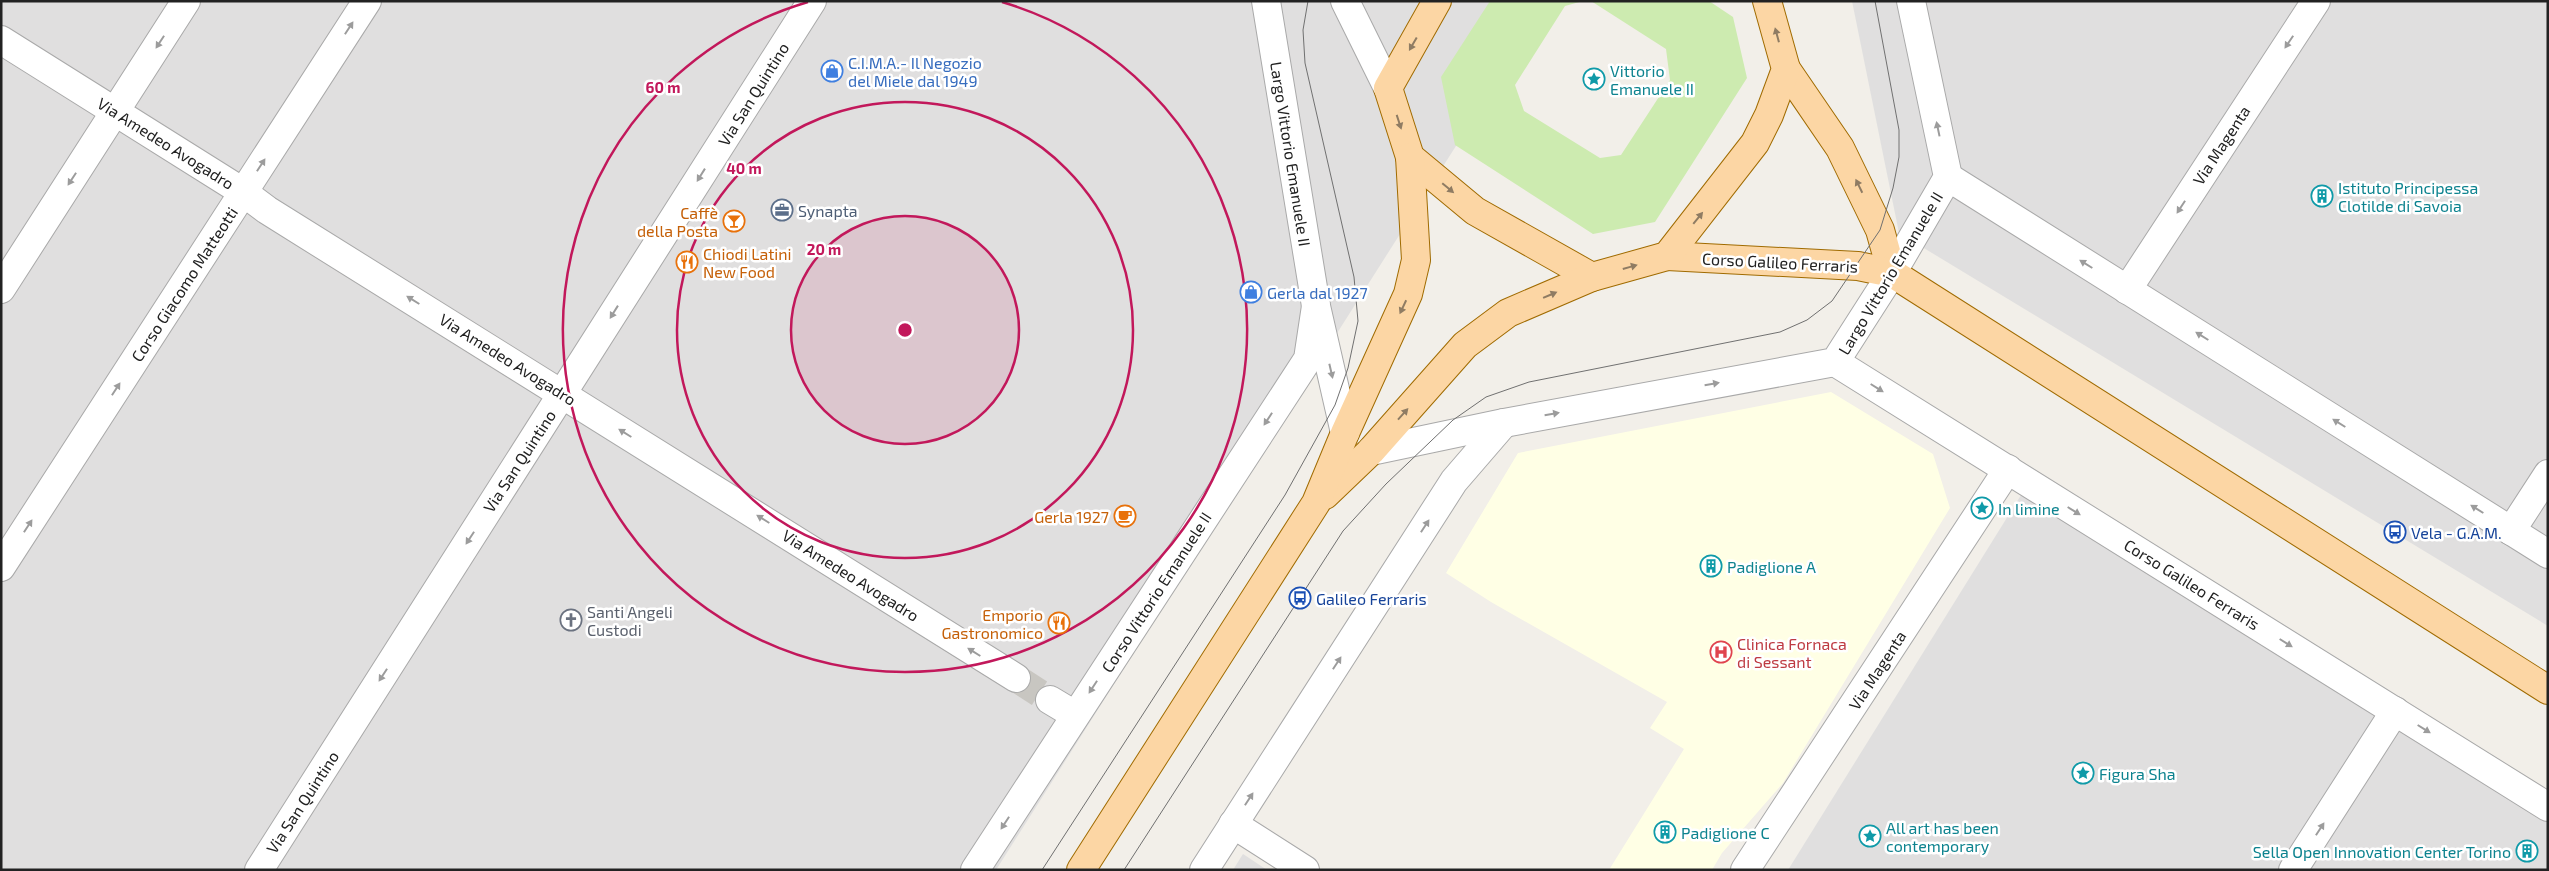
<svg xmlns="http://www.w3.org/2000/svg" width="2549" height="871" font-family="'Exo 2',sans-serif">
	<rect width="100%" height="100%" fill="#f2efe9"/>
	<g fill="#e0dfdf">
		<path d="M 1,1 L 1548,1 L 996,870 L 1,870 Z"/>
		<path d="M 1852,1 L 2548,1 L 2548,626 L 1899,233 Z"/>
		<path d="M 2031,479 L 2548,804 L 2548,870 L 1788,870 Z"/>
		<path d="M 1243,854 L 1267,870 L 1233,870 Z"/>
	</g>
	<path fill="#ffffe5" d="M 1831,392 L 1933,454 L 1950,508 L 1783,783 L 1722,853 L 1712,870 L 1609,870 L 1684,749 L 1650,728 L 1667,702 L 1491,602 L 1446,573 L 1518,453 Z"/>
	<path fill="#cdebb0" d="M 1490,1 L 1583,1 L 1565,6 L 1515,85 L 1524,111 L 1600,158 L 1621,155 L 1670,80 L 1666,49 L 1591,1 L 1709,1 L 1733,17 L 1747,78 L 1655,222 L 1593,234 L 1455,145 L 1441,77 Z"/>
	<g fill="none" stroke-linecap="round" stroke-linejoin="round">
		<path stroke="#c8c6c1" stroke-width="28" stroke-dasharray="28 14" stroke-linecap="butt" d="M 1016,678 L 1050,700"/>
		<g stroke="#a9a9a9" stroke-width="30">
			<g id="minor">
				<path d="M 1266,1 L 1316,306 L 1345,433"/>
				<path d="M 1345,1 L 1388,88"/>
				<path d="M 1,40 L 243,192 L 267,210 L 1016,678"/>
				<path d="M 1948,177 L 2548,554"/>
				<path d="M 1,289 L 186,1"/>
				<path d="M 2127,290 L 2316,1"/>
				<path d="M 1835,362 L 2548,807"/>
				<path d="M 1371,451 L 1504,423 L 1835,362 L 1892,273 L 1948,177 L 1911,1"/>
				<path d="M 2511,531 L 2548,474"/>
				<path d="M 1,567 L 367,1"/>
				<path d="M 1050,700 L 1075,715"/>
				<path d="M 1233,824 L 1305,870"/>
				<path d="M 259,870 L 812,1"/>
				<path d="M 975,870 L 1308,359 L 1316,306"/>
				<path d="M 1204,870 L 1454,481 L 1504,423"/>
				<path d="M 1745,870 L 2008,469"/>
				<path d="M 2293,870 L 2395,711"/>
			</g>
		</g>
		<g stroke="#a06b00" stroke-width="30">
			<g id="major">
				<path d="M 1437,1 L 1388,88 L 1410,157 L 1475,211 L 1592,277"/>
				<path d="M 1786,69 L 1840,148 L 1880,230 L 1892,273"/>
				<path d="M 1667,256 L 1858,266 L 1892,273 L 2548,690"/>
				<path d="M 1325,495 L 1371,451 L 1465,345 L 1508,313 L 1592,277 L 1667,256 L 1755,143 L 1769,115 L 1786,69 L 1767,1"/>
				<path d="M 1081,870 L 1316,503 L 1345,433 L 1408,294 L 1416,260 L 1410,157"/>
			</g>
		</g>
		<use href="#minor" stroke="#fff" stroke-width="28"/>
		<use href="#major" stroke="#fcd6a4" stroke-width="28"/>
		<g stroke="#707070" stroke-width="1">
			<path d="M 1042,870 L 1285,495 L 1335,405 L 1348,368 L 1358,321 L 1354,277 L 1305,63 L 1303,30 L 1308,1"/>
			<path d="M 1124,870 L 1343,531 L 1386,484 L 1453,420 L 1486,397 L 1529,382 L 1780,332 L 1807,320 L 1832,301 L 1880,230 L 1893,188 L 1899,157 L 1899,130 L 1875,1"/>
		</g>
	</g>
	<defs><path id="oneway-solid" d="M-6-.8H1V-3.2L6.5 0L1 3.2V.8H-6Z" transform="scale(1.25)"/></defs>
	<g fill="#9c9c9c">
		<use href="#oneway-solid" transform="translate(349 28) rotate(-57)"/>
		<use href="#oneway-solid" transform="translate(160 42) rotate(123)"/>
		<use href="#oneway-solid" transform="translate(2289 42) rotate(124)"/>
		<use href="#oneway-solid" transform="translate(1938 129) rotate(-102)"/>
		<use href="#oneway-solid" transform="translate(261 165) rotate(-57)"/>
		<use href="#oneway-solid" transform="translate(701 175) rotate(122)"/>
		<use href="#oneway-solid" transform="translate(72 179) rotate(123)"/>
		<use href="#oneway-solid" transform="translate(2181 207) rotate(123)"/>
		<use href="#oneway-solid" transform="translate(2086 264) rotate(-148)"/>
		<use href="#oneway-solid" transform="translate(413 300) rotate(-148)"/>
		<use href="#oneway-solid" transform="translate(614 312) rotate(122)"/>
		<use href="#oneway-solid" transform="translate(2202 336) rotate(-148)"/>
		<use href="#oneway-solid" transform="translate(1331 371) rotate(77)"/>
		<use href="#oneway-solid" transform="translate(1712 384) rotate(-10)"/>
		<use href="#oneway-solid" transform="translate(1877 388) rotate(32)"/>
		<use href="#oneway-solid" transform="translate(116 389) rotate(-57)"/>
		<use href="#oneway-solid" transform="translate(1552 414) rotate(-10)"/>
		<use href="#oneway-solid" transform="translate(1268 419) rotate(123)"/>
		<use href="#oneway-solid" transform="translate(2339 423) rotate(-148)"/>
		<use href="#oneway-solid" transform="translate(625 433) rotate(-148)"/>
		<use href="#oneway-solid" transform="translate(2477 509) rotate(-148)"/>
		<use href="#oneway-solid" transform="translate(2074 511) rotate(32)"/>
		<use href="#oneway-solid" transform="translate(763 519) rotate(-148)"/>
		<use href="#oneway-solid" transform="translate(28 526) rotate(-57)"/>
		<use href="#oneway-solid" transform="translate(1425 526) rotate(-57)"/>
		<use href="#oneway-solid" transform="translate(470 538) rotate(123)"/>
		<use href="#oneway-solid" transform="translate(2286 643) rotate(32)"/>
		<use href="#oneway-solid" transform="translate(974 652) rotate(-148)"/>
		<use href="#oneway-solid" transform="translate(1337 663) rotate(-57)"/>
		<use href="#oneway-solid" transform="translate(383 675) rotate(123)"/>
		<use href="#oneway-solid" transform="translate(1093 687) rotate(123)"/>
		<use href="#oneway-solid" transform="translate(2424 729) rotate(32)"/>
		<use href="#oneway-solid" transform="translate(1249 799) rotate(-57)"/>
		<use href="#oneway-solid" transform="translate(1005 823) rotate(123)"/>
		<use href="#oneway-solid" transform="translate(2320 829) rotate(-57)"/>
	</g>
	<g fill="#8f7c63">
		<use href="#oneway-solid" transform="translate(1777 35) rotate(-105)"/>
		<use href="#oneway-solid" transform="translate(1413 44) rotate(120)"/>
		<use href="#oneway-solid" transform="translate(1399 122) rotate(72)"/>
		<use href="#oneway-solid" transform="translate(1859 186) rotate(-116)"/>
		<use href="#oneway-solid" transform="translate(1448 188) rotate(40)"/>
		<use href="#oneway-solid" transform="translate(1698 218) rotate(-51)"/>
		<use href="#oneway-solid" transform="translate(1630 267) rotate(-16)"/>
		<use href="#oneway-solid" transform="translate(1550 295) rotate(-23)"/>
		<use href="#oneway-solid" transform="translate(1403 307) rotate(115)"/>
		<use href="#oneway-solid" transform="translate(1403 414) rotate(-48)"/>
	</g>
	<circle cx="905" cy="330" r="114" fill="#c2185b" fill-opacity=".12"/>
	<g fill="none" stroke="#c2185b" stroke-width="2.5">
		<circle cx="905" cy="330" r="114"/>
		<circle cx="905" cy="330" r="228"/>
		<path d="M1002 2A342 342 0 1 1 808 2"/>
	</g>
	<defs>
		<g id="shop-ring" transform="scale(1.125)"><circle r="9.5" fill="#fff" stroke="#3f7fe0" stroke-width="1.5"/><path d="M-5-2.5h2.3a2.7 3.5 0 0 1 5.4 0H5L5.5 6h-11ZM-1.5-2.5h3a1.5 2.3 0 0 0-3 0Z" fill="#3f7fe0"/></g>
		<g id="sight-ring" transform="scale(1.125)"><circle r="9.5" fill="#fff" stroke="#0f9aa8" stroke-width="1.5"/><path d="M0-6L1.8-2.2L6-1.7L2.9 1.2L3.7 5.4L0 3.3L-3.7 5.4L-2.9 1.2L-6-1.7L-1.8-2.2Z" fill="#0f9aa8"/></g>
		<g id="building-ring" transform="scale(1.125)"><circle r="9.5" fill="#fff" stroke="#0f9aa8" stroke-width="1.5"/><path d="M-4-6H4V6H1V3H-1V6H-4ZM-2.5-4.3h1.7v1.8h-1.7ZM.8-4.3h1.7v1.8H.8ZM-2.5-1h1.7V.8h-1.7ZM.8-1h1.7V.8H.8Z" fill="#0f9aa8"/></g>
		<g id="office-ring" transform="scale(1.125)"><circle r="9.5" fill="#fff" stroke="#5c6f8a" stroke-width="1.5"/><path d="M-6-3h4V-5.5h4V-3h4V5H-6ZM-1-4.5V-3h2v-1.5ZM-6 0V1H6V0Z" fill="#5c6f8a"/></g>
		<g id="bar-ring" transform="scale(1.125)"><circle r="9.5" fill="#fff" stroke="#e8710a" stroke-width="1.5"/><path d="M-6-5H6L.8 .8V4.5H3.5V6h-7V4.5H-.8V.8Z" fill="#e8710a"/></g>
		<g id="restaurant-ring" transform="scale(1.125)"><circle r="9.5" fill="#fff" stroke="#e8710a" stroke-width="1.5"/><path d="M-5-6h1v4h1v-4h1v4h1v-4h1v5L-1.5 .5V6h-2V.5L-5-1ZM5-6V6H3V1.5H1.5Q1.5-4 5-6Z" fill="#e8710a"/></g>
		<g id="cafe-ring" transform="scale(1.125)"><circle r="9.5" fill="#fff" stroke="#e8710a" stroke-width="1.5"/><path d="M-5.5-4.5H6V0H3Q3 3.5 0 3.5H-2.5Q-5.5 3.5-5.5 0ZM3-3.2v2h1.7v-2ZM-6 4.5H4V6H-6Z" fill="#e8710a"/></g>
		<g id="bus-ring" transform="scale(1.125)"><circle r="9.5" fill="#fff" stroke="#1a4fb4" stroke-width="1.5"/><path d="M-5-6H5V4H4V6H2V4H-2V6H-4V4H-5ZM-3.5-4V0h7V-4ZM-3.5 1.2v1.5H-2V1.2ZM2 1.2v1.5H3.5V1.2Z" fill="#1a4fb4"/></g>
		<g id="church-ring" transform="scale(1.125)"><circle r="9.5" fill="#fff" stroke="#6b7280" stroke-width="1.5"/><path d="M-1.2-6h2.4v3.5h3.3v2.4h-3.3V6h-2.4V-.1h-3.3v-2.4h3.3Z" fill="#6b7280"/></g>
		<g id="hospital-ring" transform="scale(1.125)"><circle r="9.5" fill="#fff" stroke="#e0444e" stroke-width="1.5"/><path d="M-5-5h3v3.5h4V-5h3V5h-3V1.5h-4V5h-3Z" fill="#e0444e"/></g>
	</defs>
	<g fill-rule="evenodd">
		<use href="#shop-ring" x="832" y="71"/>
		<use href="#sight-ring" x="1594" y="79"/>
		<use href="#building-ring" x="2322" y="196"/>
		<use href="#office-ring" x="782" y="210"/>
		<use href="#bar-ring" x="734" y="221"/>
		<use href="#restaurant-ring" x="687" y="262"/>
		<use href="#shop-ring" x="1251" y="292"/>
		<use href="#sight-ring" x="1982" y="508"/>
		<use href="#cafe-ring" x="1125" y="516"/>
		<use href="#bus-ring" x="2395" y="532"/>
		<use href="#building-ring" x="1711" y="566"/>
		<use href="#bus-ring" x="1300" y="598"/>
		<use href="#church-ring" x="571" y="620"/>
		<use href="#restaurant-ring" x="1059" y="623"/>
		<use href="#hospital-ring" x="1721" y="652"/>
		<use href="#sight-ring" x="2083" y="773"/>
		<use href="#building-ring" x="1665" y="832"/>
		<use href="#sight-ring" x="1870" y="836"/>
		<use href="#building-ring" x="2527" y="851"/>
	</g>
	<g text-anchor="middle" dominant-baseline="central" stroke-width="5" stroke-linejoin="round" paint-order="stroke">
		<g font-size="16" fill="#366cbe" stroke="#fff" text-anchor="start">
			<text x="848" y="62">C.I.M.A.- Il Negozio<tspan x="848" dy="18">del Miele dal 1949</tspan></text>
			<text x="1267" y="292">Gerla dal 1927</text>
		</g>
		<g font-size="16" fill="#0d838f" stroke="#fff" text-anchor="start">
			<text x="1610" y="70">Vittorio<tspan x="1610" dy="18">Emanuele II</tspan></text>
			<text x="2338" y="187">Istituto Principessa<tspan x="2338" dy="18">Clotilde di Savoia</tspan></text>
			<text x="1998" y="508">In limine</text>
			<text x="1727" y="566">Padiglione A</text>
			<text x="2099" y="773">Figura Sha</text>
			<text x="1886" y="827">All art has been<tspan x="1886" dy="18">contemporary</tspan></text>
			<text x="1681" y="832">Padiglione C</text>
			<text x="2511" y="851" text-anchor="end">Sella Open Innovation Center Torino</text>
		</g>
		<g font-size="16" fill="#222" stroke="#fff">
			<text transform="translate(753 94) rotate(-58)">Via San Quintino</text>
			<text transform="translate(166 143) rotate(32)">Via Amedeo Avogadro</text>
			<text transform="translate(2221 145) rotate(-57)">Via Magenta</text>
			<text transform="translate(1291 154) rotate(81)">Largo Vittorio Emanuele II</text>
			<text transform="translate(1780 262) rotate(3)">Corso Galileo Ferraris</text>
			<text transform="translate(1890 273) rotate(-59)">Largo Vittorio Emanuele II</text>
			<text transform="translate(184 284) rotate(-57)">Corso Giacomo Matteotti</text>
			<text transform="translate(508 359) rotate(32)">Via Amedeo Avogadro</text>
			<text transform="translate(519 461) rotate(-57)">Via San Quintino</text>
			<text transform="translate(851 575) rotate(32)">Via Amedeo Avogadro</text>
			<text transform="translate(2192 584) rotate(32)">Corso Galileo Ferraris</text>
			<text transform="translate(1156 592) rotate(-57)">Corso Vittorio Emanuele II</text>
			<text transform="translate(1877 670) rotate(-57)">Via Magenta</text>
			<text transform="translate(302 802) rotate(-57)">Via San Quintino</text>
		</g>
		<g font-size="16" fill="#4e5e75" stroke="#fff" text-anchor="start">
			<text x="798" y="210">Synapta</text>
		</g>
		<g font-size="16" fill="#c56008" stroke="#fff" text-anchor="end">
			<text x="718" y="212">Caffè<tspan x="718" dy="18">della Posta</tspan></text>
			<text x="703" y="253" text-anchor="start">Chiodi Latini<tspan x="703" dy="18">New Food</tspan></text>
			<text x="1109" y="516">Gerla 1927</text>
			<text x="1043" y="614">Emporio<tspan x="1043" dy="18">Gastronomico</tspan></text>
		</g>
		<g font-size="16" fill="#164399" stroke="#fff" text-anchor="start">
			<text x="2411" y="532">Vela - G.A.M.</text>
			<text x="1316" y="598">Galileo Ferraris</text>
		</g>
		<g font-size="16" fill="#5b616d" stroke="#fff" text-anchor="start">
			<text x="587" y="611">Santi Angeli<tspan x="587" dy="18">Custodi</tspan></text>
		</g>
		<g font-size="16" fill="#be3a42" stroke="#fff" text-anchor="start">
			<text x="1737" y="643">Clinica Fornaca<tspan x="1737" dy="18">di Sessant</tspan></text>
		</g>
	</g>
	<circle cx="905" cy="330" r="8" fill="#c2185b" stroke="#fff" stroke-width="2.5"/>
	<g font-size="15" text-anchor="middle" font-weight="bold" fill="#c2185b" stroke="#fff" stroke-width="5" stroke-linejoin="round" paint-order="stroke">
		<text x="663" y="93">60 m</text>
		<text x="744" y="174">40 m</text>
		<text x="824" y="255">20 m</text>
	</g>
	<rect width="2549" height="871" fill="none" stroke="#222222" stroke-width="5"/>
</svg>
